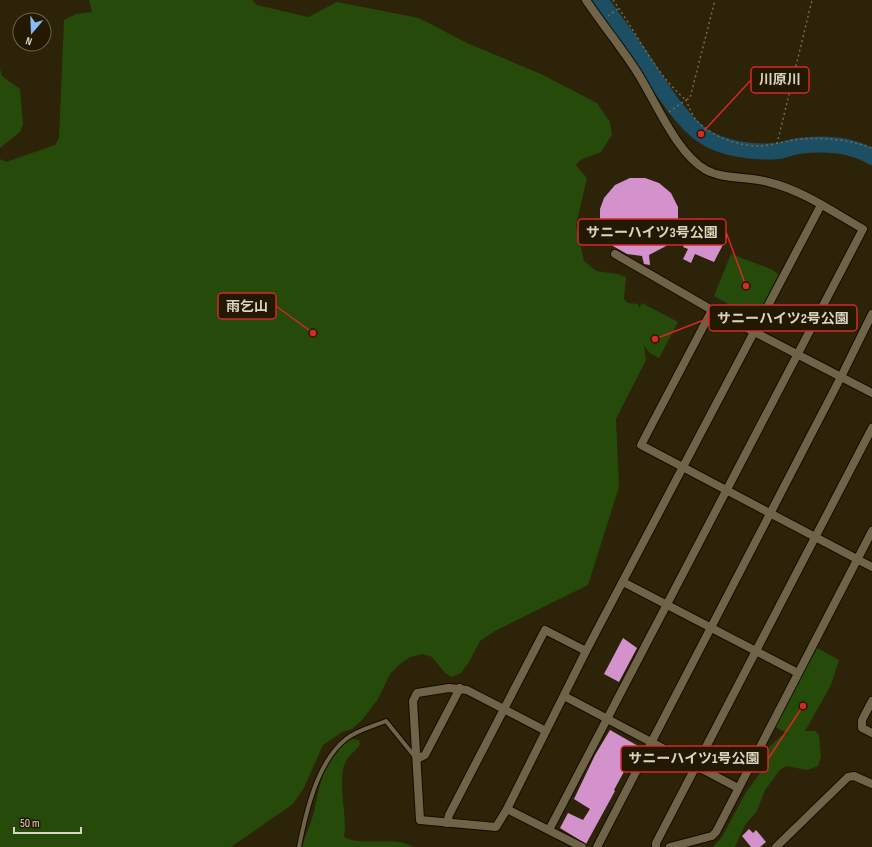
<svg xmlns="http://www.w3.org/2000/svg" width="872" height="847" font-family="'Sofia Sans Condensed','Noto Sans JP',sans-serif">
	<rect width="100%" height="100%" fill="#2d2308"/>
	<g fill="#264a09">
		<path d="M 89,0 L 252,0 L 257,5 L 308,17 L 337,2 L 419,18 L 467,43 L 541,74 L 597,103 L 610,122 L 612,135 L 601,152 L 580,160 L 576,165 L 587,178 L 576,225 L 584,261 L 596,271 L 618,274 L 626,277 L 624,299 L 628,303 L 638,304 L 639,308 L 642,303 L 678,322 L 659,358 L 650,353 L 644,346 L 646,360 L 616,419 L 619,487 L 588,585 L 495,631 L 480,641 L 469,662 L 461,673 L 452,677 L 445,673 L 432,657 L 423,654 L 410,657 L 399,665 L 390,674 L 378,699 L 363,719 L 352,729 L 342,732 L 323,745 L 304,788 L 293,804 L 231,847 L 0,847 L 0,159 L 6,162 L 55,145 L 59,138 L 64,20 L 76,14 L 92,12 Z"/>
		<path d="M 0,69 L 2,76 L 20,89 L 23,124 L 20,132 L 0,148 Z"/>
		<path d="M 731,254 L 773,270 L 780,276 L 756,320 L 714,296 Z"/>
		<path d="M 817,648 L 839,660 L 831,685 L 805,731 L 815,731 L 819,735 L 821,757 L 818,766 L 807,770 L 786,766 L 780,770 L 765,790 L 757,811 L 745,825 L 735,847 L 713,847 L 722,837 L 746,792 L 763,769 L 767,749 L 781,736 L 788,734 L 774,726 Z"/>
		<path d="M 353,739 L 359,740 L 360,744 C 357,750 349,755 346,761 C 336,779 348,815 344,837 C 362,847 394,835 413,847 L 302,847 C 305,835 311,824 314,812 C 319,788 322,766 341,747 C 345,744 348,740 353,739 Z"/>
	</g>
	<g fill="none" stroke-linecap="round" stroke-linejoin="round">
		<path stroke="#1c4e64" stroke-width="16" d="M 600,0 C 613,18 626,36 639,54 C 655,78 678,118 702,135 C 722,149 753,153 778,151 C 785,150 791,147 798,146 C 822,143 851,144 872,157"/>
	</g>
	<g fill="#d392cc">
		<path d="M 630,178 L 645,178 L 659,183 L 671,193 L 678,207 L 678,227 L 680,228 L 666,246 L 649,255 L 650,265 L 644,264 L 642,256 L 627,254 L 613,246 L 605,237 L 600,225 L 600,209 L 604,198 L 615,185 Z"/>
		<path d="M 698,218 L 701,221 L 716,223 L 728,235 L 714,262 L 695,254 L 691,263 L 683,259 L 688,249 L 683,247 Z"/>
		<path d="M 623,638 L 637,648 L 619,682 L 604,674 Z"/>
		<path d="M 610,730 L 638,746 L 614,790 L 615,791 L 586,844 L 560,828 L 568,813 L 583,820 L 590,809 L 574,799 L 595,755 Z"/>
		<path d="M 749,829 L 753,833 L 756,830 L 766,842 L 760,847 L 751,847 L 742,836 Z"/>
	</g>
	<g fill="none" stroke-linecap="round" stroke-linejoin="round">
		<g stroke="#150b00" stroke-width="6">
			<path id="lane" d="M 299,847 C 306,812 317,762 346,739 C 357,730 374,726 386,721 L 415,757"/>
		</g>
		<g stroke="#150b00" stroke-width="10">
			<g id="street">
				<path d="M 615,254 L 712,310 L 872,393"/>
				<path d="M 712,310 L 641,445 L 872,567"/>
				<path d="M 623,582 L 798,673"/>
				<path d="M 564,696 L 738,788"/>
				<path d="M 872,701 L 862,720 L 862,728 L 872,733"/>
				<path d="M 546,731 L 467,690 L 449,688 L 417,693 L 413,701 L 420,820 L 496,827 L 507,809 L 586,651 L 821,205"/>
				<path d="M 417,759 L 425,755 L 460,688"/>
				<path d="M 507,809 L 582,847"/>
				<path d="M 447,823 L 449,815 L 545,630 L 586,651"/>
				<path d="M 549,830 L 863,229 C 833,212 802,190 768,182 C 748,176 725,180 706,170 C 676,153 655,100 637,72 C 621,47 602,24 586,0"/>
				<path d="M 597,847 L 841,377 L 872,314"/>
				<path d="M 656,847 L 656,843 L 872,428"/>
				<path d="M 670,847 L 712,836 L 716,832 L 872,531"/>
				<path d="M 776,847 L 848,777 L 854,776 L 872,784"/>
			</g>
		</g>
		<g stroke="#756c56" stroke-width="1.5" stroke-dasharray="2 3" stroke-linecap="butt">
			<path d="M 613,0 C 637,33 655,74 686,100 L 690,98 L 715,0"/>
			<path d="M 608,16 L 619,8"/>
			<path d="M 669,112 L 686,100 C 690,109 693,118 700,124 C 715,138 740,146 760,146 C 774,145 788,140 802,139 C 826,137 850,140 872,148"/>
			<path d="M 777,144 L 812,0"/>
		</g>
		<use href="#lane" stroke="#6f6448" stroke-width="4"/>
		<use href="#street" stroke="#6f6448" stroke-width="8"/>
	</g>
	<path fill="none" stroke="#d62828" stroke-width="1.5" d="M701 134L751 80M746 286L726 232M313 333L276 306M655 339L709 318M803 706L768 759"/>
	<g fill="#d62828" stroke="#231901" stroke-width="1.5">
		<circle cx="701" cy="134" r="4"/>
		<circle cx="746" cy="286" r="4"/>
		<circle cx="313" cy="333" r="4"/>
		<circle cx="655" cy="339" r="4"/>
		<circle cx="803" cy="706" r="4"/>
	</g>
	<g fill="#231901" stroke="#d62828" stroke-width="1.5">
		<rect x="751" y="67" width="58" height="26" rx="4"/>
		<rect x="578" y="219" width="148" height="26" rx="4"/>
		<rect x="218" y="293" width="58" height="26" rx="4"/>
		<rect x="709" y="305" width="148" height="26" rx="4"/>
		<rect x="621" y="746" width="147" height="26" rx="4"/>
	</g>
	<g font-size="14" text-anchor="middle" font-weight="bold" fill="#dbd4c5">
		<text x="780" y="84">川原川</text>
		<text x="652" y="237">サニーハイツ3号公園</text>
		<text x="247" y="311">雨乞山</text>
		<text x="783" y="323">サニーハイツ2号公園</text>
		<text x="694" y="763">サニーハイツ1号公園</text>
	</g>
	<g transform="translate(32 32) rotate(199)"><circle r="19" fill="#231901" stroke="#6d644f"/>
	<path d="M0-3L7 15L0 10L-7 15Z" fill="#85bbfb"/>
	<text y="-6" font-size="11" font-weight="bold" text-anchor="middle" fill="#dbd4c5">N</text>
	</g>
	<path d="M14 827v6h67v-6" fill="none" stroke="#dbd4c5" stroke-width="2"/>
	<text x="20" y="827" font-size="12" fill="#dbd4c5" stroke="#231901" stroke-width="3" paint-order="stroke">50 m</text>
</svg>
